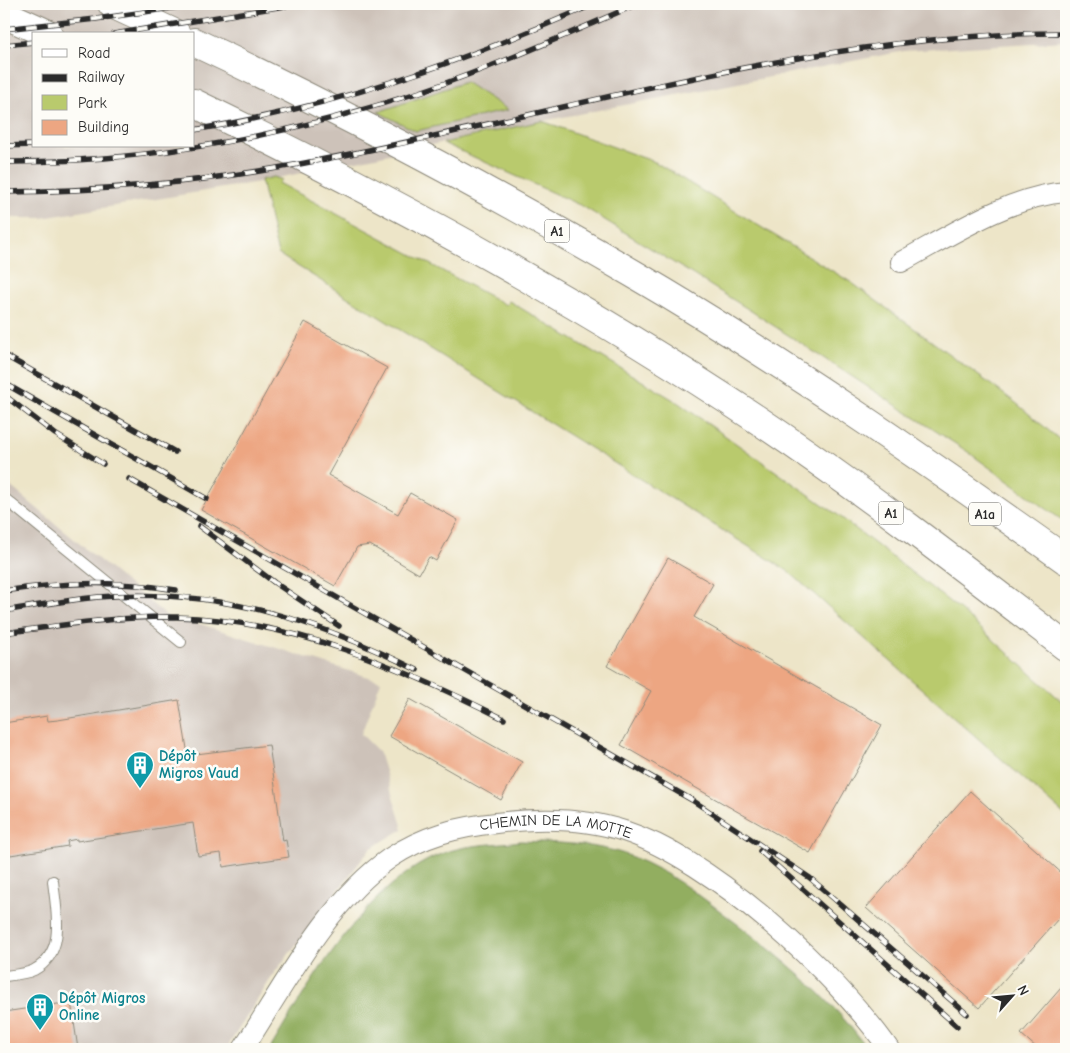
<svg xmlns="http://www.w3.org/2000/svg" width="1070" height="1053" font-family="'Comic Neue',sans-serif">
	<rect width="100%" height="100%" fill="#fdfcf7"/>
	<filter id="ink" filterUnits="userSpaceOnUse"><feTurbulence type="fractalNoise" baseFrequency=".02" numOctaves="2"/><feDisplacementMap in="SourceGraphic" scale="10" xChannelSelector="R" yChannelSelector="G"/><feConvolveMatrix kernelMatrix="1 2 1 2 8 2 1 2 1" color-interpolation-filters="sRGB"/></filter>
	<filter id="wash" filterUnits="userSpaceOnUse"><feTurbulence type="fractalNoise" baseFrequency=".0096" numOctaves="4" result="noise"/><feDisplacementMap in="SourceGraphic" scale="20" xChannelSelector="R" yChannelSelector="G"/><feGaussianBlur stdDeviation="1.12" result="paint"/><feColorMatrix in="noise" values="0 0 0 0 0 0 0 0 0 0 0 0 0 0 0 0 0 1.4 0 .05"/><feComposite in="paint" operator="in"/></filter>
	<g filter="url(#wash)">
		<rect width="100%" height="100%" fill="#ede5c8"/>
		<g fill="#cdc2b9" fill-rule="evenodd">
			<path d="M 4,4 L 1066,4 L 1066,41 L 904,51 L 542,121 L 259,182 L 42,218 L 4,218 ZM 34,34 L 194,34 L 194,146 L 34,146 Z"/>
			<path d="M 4,481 L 174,622 L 200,624 L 381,681 L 361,734 L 379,752 L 403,829 L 370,849 L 275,972 L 226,1049 L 4,1049 Z"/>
		</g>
		<g fill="#b9ca6d" stroke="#727a4c">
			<path d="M 465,82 L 508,110 L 416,131 L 378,112 Z"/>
			<path d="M 542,121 L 655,162 L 852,283 L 1016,403 L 1066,445 L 1066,523 L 968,452 L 748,309 L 584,207 L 443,143 Z"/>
			<path d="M 274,177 L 282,180 L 279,183 L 506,305 L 509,301 L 677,402 L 838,515 L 960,610 L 1066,705 L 1066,816 L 788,571 L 278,254 L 261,180 Z"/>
		</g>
		<path fill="#92ae60" stroke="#5e6c46" d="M 521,841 C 557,843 596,843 630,856 C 670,872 702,897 736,923 C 784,960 833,999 867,1049 L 270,1049 C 310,982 373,872 453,850 C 475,844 498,844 521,841 Z"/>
		<g id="blocks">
			<g fill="#eda682">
				<path d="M 305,322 L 387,368 L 328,475 L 398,514 L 410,493 L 458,520 L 436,561 L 429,557 L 419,574 L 370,545 L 357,547 L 335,586 L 201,510 Z"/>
				<path d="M 668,558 L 713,584 L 694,617 L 882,725 L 810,853 L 621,745 L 651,691 L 607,666 Z"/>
				<path d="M 410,699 L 522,762 L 501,800 L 389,736 Z"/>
				<path d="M 179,700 L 188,755 L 269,745 L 283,841 L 286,840 L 289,857 L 223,867 L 221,853 L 198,856 L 193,823 L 77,841 L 77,839 L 67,841 L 68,846 L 4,856 L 4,723 L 47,716 L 48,721 L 58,720 Z"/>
				<path d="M 970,791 L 1066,877 L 1066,910 L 979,1008 L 866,908 Z"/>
				<path d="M 1061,988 L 1066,992 L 1066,1044 L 1061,1049 L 1038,1049 L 1021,1034 Z"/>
				<path d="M 71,1002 L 78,1049 L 4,1049 L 4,1012 Z"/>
			</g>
		</g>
	</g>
	<g filter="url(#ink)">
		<use href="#blocks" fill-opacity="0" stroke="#8c887a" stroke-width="1"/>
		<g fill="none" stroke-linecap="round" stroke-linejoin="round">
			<g stroke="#8c887a" stroke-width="12">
				<g id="lane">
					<path d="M 4,498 L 181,642"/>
					<path d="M 4,976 C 13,975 26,974 34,970 C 67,952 56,911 53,881"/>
				</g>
			</g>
			<g stroke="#8c887a" stroke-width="22">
				<g id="street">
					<path d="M 901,262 C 949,236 1010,196 1066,192"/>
					<path id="s1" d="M 243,1049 C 284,986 327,902 390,858 C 423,836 457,827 496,823 C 537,818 585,818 624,831 C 713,860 836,973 889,1049"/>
				</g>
			</g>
			<g stroke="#8c887a" stroke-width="30">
				<g id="highway">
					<path d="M 112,4 L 176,34"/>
					<path d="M 4,14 L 48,34"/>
					<path d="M 194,42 C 343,112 489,190 632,273 C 781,360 925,460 1066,560"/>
					<path d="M 194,103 C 388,197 578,300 758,420 C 864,491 965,569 1066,647"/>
				</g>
			</g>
			<use href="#lane" stroke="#fff" stroke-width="10"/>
			<use href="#street" stroke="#fff" stroke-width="20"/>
			<use href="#highway" stroke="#fff" stroke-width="28"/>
			<g stroke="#2b2b2b" stroke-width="5.5">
				<g id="rail">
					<path d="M 4,29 L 96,19 L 199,4"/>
					<path d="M 114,34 L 297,4"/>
					<path d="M 4,45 L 34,42"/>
					<path d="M 194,130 C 334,107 465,61 594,4"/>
					<path d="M 4,146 L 34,145"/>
					<path d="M 4,162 C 145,163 286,136 420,92 C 494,67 566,35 637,4"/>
					<path d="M 4,192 C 101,191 198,183 294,165 C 551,118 803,33 1066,33"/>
					<path d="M 4,355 L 175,452"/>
					<path d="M 4,383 L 207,499"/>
					<path d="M 4,395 L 55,434 L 103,464"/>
					<path d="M 129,479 L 692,800 L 810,878 L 967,1014"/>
					<path d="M 199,526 L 275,583 L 339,626"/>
					<path d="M 4,591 C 62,582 118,580 176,590"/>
					<path d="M 4,611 C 35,606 67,600 98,597 C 213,587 315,619 417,670"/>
					<path d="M 4,633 C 62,625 118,616 177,617 C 292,620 403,668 504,719"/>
					<path d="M 760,851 L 957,1026"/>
				</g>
			</g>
			<use href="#rail" stroke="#fdfcf7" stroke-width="4" stroke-dasharray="11" stroke-linecap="butt"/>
		</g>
	</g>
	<defs>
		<g id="building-pin" transform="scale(1.4375)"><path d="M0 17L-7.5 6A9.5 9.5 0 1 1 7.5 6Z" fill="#0f9aa8" stroke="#fdfcf7"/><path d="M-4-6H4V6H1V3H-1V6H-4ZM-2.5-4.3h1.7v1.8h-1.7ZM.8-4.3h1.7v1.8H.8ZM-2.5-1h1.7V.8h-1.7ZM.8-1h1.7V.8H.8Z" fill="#fff"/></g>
	</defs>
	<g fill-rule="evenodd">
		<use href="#building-pin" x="140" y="765"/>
		<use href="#building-pin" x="40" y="1007"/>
	</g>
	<g text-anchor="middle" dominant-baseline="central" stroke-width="5" stroke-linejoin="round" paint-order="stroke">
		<g fill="#fdfcf7" stroke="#6a6a68" stroke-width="1">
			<rect x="544.5" y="219.5" width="25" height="23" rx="4"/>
			<rect x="878.5" y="501.5" width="25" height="23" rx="4"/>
			<rect x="969" y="502.5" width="32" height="23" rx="4"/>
		</g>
		<g font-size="14" font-weight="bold" fill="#2b2b2b">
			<text x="557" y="231">A1</text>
			<text x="891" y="513">A1</text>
			<text x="985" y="514">A1a</text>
		</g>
		<g font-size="15" font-weight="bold" fill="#0d838f" stroke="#fdfcf7" text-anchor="start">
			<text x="159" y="756">Dépôt<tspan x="159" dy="17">Migros Vaud</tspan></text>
			<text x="59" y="998">Dépôt Migros<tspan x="59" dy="17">Online</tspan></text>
		</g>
		<g font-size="15" fill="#2b2b2b" stroke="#fdfcf7">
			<text stroke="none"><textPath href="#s1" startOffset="416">CHEMIN DE LA MOTTE</textPath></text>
		</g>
	</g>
	<rect width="1070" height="1053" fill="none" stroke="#fdfcf7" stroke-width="20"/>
	<rect x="32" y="32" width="162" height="115" fill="#fdfcf7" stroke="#a9a8a5"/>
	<rect x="42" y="49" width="25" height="8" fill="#ffffff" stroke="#a9a8a5"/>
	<text x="78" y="58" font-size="15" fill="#2b2b2b">Road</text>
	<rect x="42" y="74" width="25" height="8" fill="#2b2b2b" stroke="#a9a8a5"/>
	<text x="78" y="82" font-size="15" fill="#2b2b2b">Railway</text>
	<rect x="42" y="95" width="25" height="15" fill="#b9ca6d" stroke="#a9a8a5"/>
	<text x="78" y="108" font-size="15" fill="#2b2b2b">Park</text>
	<rect x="42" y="120" width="25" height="15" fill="#eda682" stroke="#a9a8a5"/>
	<text x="78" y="132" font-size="15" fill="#2b2b2b">Building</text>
	<g transform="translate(1012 996) rotate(63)" stroke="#fdfcf7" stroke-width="4" paint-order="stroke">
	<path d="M0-4L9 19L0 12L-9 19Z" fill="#2b2b2b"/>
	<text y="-8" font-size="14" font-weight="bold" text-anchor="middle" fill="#2b2b2b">N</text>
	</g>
</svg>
